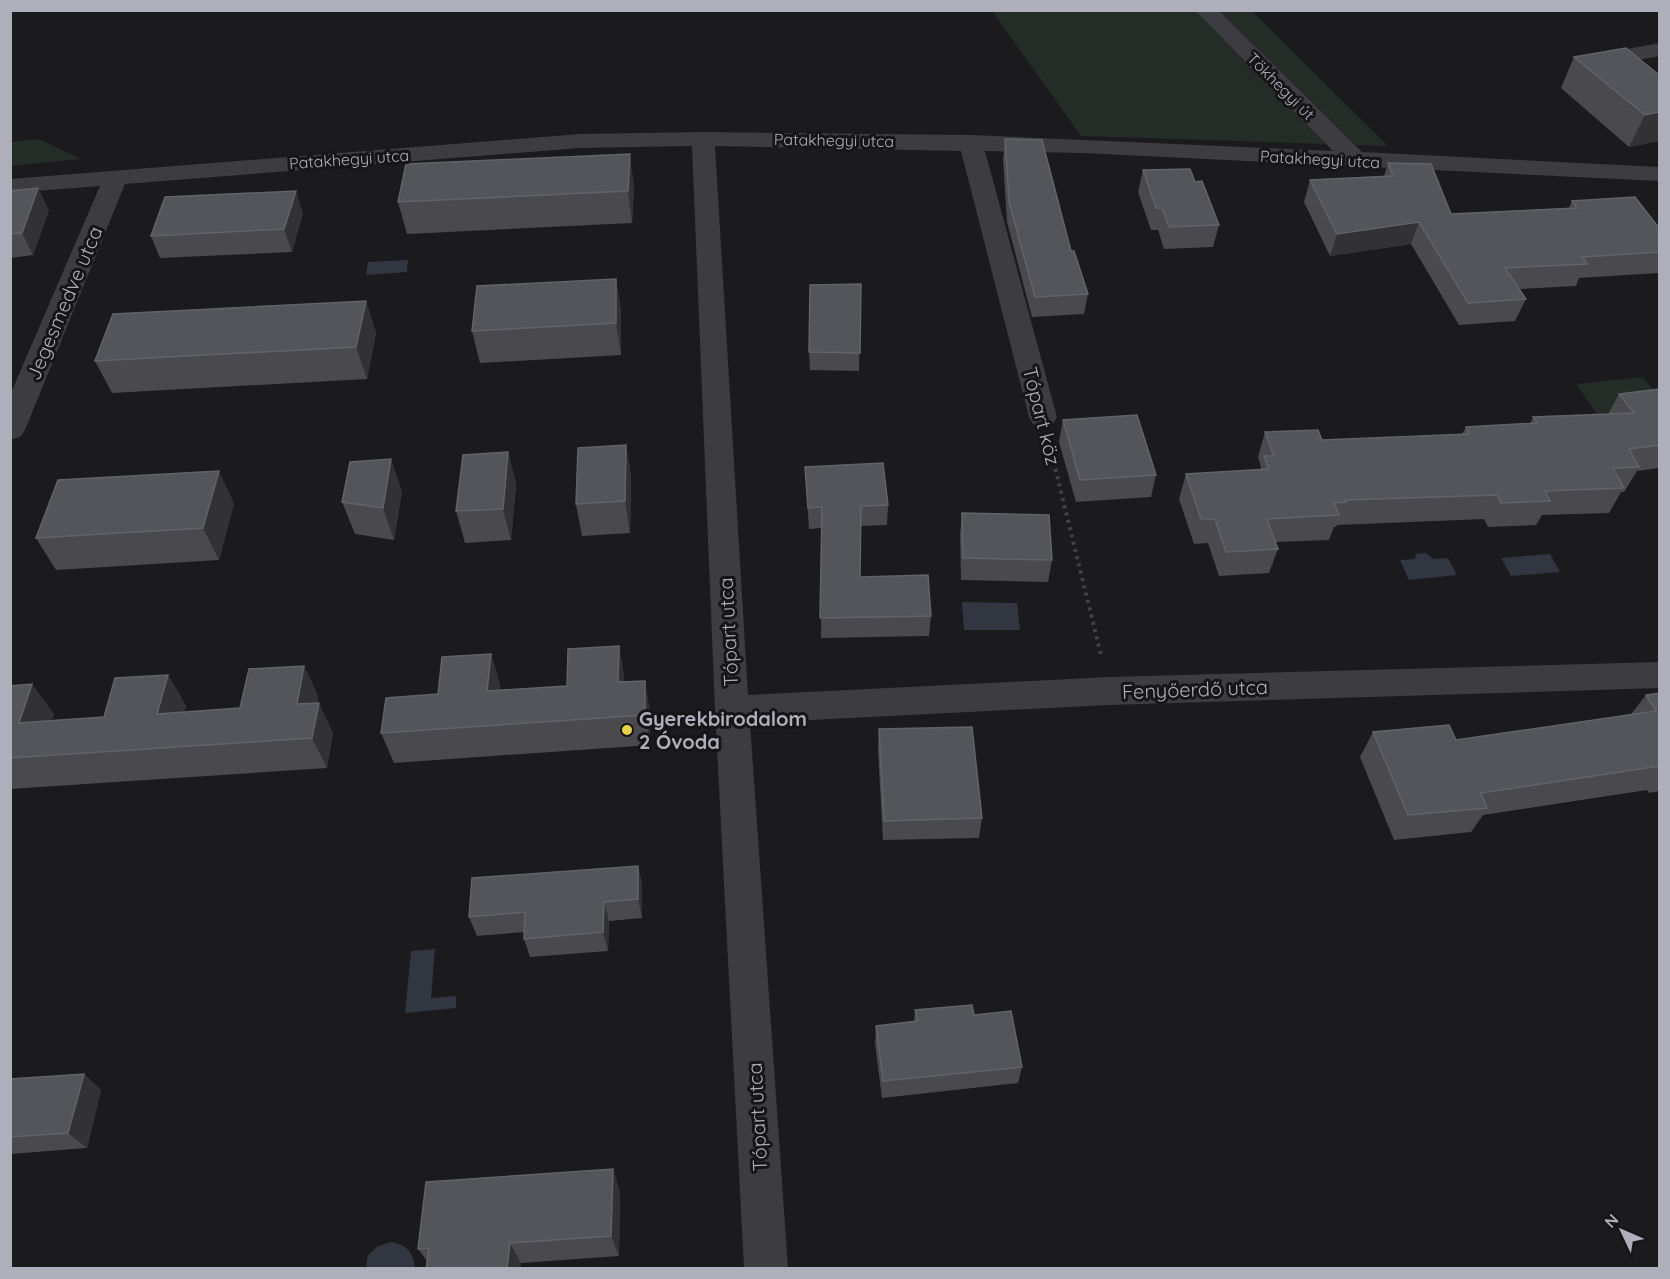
<svg xmlns="http://www.w3.org/2000/svg" width="1670" height="1279" font-family="Quicksand,sans-serif">
	<rect width="100%" height="100%" fill="#1b1a1c"/>
	<g fill="#242c27">
		<path d="M 992,11 L 1252,11 L 1388,146 L 1081,136 Z"/>
		<path d="M 39,139 L 81,159 L 11,166 L 11,142 Z"/>
		<path d="M 1643,377 L 1659,398 L 1659,407 L 1597,414 L 1576,384 Z"/>
	</g>
	<g fill="#313640">
		<path d="M 408,260 L 407,272 L 366,275 L 368,262 Z"/>
		<path d="M 1426,553 L 1433,559 L 1448,558 L 1457,575 L 1409,580 L 1400,560 L 1415,559 L 1416,554 Z"/>
		<path d="M 1550,554 L 1560,572 L 1511,576 L 1501,558 Z"/>
		<path d="M 962,602 L 1017,603 L 1020,630 L 964,630 Z"/>
		<path d="M 435,949 L 431,998 L 456,996 L 456,1008 L 405,1013 L 411,951 Z"/>
		<path d="M 391,1242 C 407,1245 413,1252 415,1268 L 366,1268 L 368,1255 L 378,1246 Z"/>
	</g>
	<g fill="none" stroke-linecap="round" stroke-linejoin="round">
		<path stroke="#424248" stroke-width="4" stroke-dasharray="3 4.5" stroke-linecap="butt" d="M 1050,447 L 1101,655"/>
		<g fill="#3c3c41" fill-rule="evenodd">
			<path d="M 1195,10 L 1218,10 L 1362,152 L 1660,167 L 1660,181 L 1083,153 L 985,151 L 1057,417 L 1053,424 L 1043,427 L 1033,424 L 1029,417 L 961,151 L 715,146 L 748,695 L 1109,677 L 1660,662 L 1660,688 L 1109,705 L 750,723 L 788,1268 L 744,1268 L 715,710 L 692,146 L 580,148 L 125,184 L 25,430 L 20,437 L 10,440 L 10,395 L 100,186 L 10,193 L 10,179 L 580,134 L 703,132 L 971,135 L 1333,151 Z"/>
			<path d="M 1660,43 L 1660,56 L 1602,67 L 1594,65 L 1591,60 L 1594,55 Z"/>
		</g>
	</g>
	<g fill="#4a4a4e">
		<path d="M 1626,48 L 1659,141 L 1629,147 L 1561,88 L 1574,57 Z"/>
		<path d="M 1005,139 L 1071,251 L 1088,294 L 1084,314 L 1032,317 L 1007,222 L 1003,159 Z"/>
		<path d="M 1388,163 L 1451,214 L 1569,208 L 1572,201 L 1659,228 L 1659,273 L 1579,278 L 1576,286 L 1519,289 L 1526,299 L 1515,321 L 1459,325 L 1411,244 L 1330,256 L 1304,202 L 1310,180 L 1384,176 Z"/>
		<path d="M 1143,170 L 1195,182 L 1219,225 L 1213,247 L 1164,249 L 1158,230 L 1151,230 L 1138,192 Z"/>
		<path d="M 634,185 L 632,223 L 407,234 L 398,202 Z"/>
		<path d="M 10,191 L 49,210 L 33,255 L 10,258 Z"/>
		<path d="M 303,213 L 292,252 L 160,258 L 151,236 Z"/>
		<path d="M 616,279 L 621,311 L 621,355 L 480,363 L 472,331 Z"/>
		<path d="M 861,284 L 859,371 L 810,370 L 809,352 Z"/>
		<path d="M 366,301 L 376,333 L 367,379 L 112,393 L 95,361 Z"/>
		<path d="M 1659,389 L 1659,468 L 1637,471 L 1624,492 L 1621,492 L 1609,513 L 1542,515 L 1536,525 L 1488,527 L 1484,519 L 1337,525 L 1336,527 L 1334,527 L 1329,540 L 1275,542 L 1278,549 L 1269,573 L 1219,576 L 1208,543 L 1194,544 L 1179,499 L 1186,474 L 1260,470 L 1261,467 L 1258,457 L 1265,432 L 1322,440 L 1462,434 L 1466,427 L 1530,424 L 1533,417 L 1608,414 L 1619,394 Z"/>
		<path d="M 1063,420 L 1156,475 L 1151,497 L 1076,502 L 1059,442 Z"/>
		<path d="M 626,445 L 631,477 L 630,533 L 582,536 L 576,504 Z"/>
		<path d="M 508,452 L 516,484 L 511,540 L 465,543 L 456,511 Z"/>
		<path d="M 805,467 L 888,505 L 887,525 L 861,526 L 860,577 L 931,616 L 929,636 L 821,638 L 822,528 L 809,529 Z"/>
		<path d="M 402,491 L 394,540 L 355,534 L 342,502 Z"/>
		<path d="M 234,503 L 219,560 L 56,570 L 36,538 Z"/>
		<path d="M 962,513 L 1052,560 L 1048,582 L 961,580 L 960,535 Z"/>
		<path d="M 619,646 L 624,677 L 624,682 L 650,711 L 650,745 L 394,763 L 381,733 L 438,694 L 491,654 L 500,685 L 500,690 L 567,686 Z"/>
		<path d="M 304,666 L 318,696 L 317,703 L 333,733 L 327,768 L 10,789 L 10,686 L 54,714 L 52,720 L 104,717 L 168,675 L 186,706 L 184,712 L 240,708 Z"/>
		<path d="M 1659,693 L 1659,791 L 1649,793 L 1647,790 L 1483,815 L 1471,832 L 1394,840 L 1360,757 L 1373,732 L 1456,740 L 1631,714 L 1646,695 Z"/>
		<path d="M 879,729 L 982,818 L 979,838 L 883,840 L 878,750 Z"/>
		<path d="M 638,866 L 642,885 L 642,918 L 609,921 L 608,951 L 530,957 L 524,939 L 524,932 L 477,936 L 469,917 Z"/>
		<path d="M 915,1010 L 974,1015 L 1022,1067 L 1018,1083 L 882,1098 L 875,1043 L 876,1026 L 914,1021 Z"/>
		<path d="M 84,1074 L 101,1090 L 87,1148 L 10,1154 L 10,1079 Z"/>
		<path d="M 620,1191 L 619,1256 L 521,1263 L 521,1269 L 426,1269 L 427,1261 L 418,1249 Z"/>
	</g>
	<g fill="#323235">
		<path d="M 1659,112 L 1659,141 L 1629,147 L 1645,115 Z"/>
		<path d="M 630,154 L 634,185 L 632,223 L 628,191 Z"/>
		<path d="M 38,188 L 49,210 L 33,255 L 22,233 Z"/>
		<path d="M 296,191 L 303,213 L 292,252 L 284,229 Z"/>
		<path d="M 1419,222 L 1411,244 L 1330,256 L 1337,234 Z"/>
		<path d="M 616,279 L 621,311 L 621,355 L 616,323 Z"/>
		<path d="M 366,301 L 376,333 L 367,379 L 356,347 Z"/>
		<path d="M 626,445 L 631,477 L 630,533 L 625,501 Z"/>
		<path d="M 508,452 L 516,484 L 511,540 L 503,509 Z"/>
		<path d="M 391,459 L 402,491 L 394,540 L 383,508 Z"/>
		<path d="M 219,471 L 234,503 L 219,560 L 203,528 Z"/>
		<path d="M 619,646 L 624,677 L 624,713 L 618,682 Z"/>
		<path d="M 491,654 L 500,685 L 497,722 L 487,691 Z"/>
		<path d="M 304,666 L 318,696 L 311,734 L 297,704 Z"/>
		<path d="M 168,675 L 186,706 L 176,744 L 157,714 Z"/>
		<path d="M 645,681 L 650,711 L 650,745 L 645,715 Z"/>
		<path d="M 32,684 L 54,714 L 42,753 L 19,723 Z"/>
		<path d="M 319,703 L 333,733 L 327,768 L 312,738 Z"/>
		<path d="M 638,866 L 642,885 L 642,918 L 638,899 Z"/>
		<path d="M 604,902 L 609,921 L 608,951 L 603,932 Z"/>
		<path d="M 84,1074 L 101,1090 L 87,1148 L 68,1133 Z"/>
		<path d="M 613,1169 L 620,1191 L 619,1256 L 611,1236 Z"/>
		<path d="M 510,1243 L 521,1263 L 521,1269 L 507,1269 Z"/>
	</g>
	<g fill="#54555a" stroke="#626369" stroke-width="1.5">
		<path d="M 1626,48 L 1659,75 L 1659,112 L 1645,115 L 1574,57 Z"/>
		<path d="M 1005,139 L 1042,140 L 1071,251 L 1074,251 L 1088,294 L 1035,297 L 1009,202 Z"/>
		<path d="M 630,154 L 628,191 L 398,202 L 406,164 Z"/>
		<path d="M 1388,163 L 1431,164 L 1451,214 L 1577,208 L 1572,201 L 1635,197 L 1659,228 L 1659,252 L 1582,257 L 1587,264 L 1505,268 L 1526,299 L 1468,303 L 1419,222 L 1337,234 L 1310,180 L 1393,176 Z"/>
		<path d="M 1190,169 L 1195,182 L 1202,181 L 1219,225 L 1169,227 L 1162,208 L 1156,208 L 1143,170 Z"/>
		<path d="M 38,188 L 22,233 L 10,234 L 10,191 Z"/>
		<path d="M 296,191 L 284,229 L 151,236 L 165,197 Z"/>
		<path d="M 616,279 L 616,323 L 472,331 L 477,286 Z"/>
		<path d="M 861,284 L 860,353 L 809,352 L 810,285 Z"/>
		<path d="M 366,301 L 356,347 L 95,361 L 113,314 Z"/>
		<path d="M 1659,389 L 1659,445 L 1629,449 L 1639,467 L 1613,468 L 1624,488 L 1545,491 L 1550,501 L 1501,503 L 1497,495 L 1345,500 L 1346,502 L 1334,503 L 1339,515 L 1267,519 L 1278,549 L 1226,552 L 1215,519 L 1201,519 L 1186,474 L 1269,469 L 1264,456 L 1274,456 L 1265,432 L 1318,430 L 1322,440 L 1469,434 L 1466,427 L 1537,423 L 1533,417 L 1634,413 L 1619,394 Z"/>
		<path d="M 1137,415 L 1156,475 L 1080,480 L 1063,420 Z"/>
		<path d="M 626,445 L 625,501 L 576,504 L 578,448 Z"/>
		<path d="M 508,452 L 503,509 L 456,511 L 463,455 Z"/>
		<path d="M 391,459 L 383,508 L 342,502 L 350,462 Z"/>
		<path d="M 883,463 L 888,505 L 861,506 L 860,577 L 928,575 L 931,616 L 820,618 L 822,507 L 808,508 L 805,467 Z"/>
		<path d="M 219,471 L 203,528 L 36,538 L 58,480 Z"/>
		<path d="M 962,513 L 1049,515 L 1052,560 L 963,558 Z"/>
		<path d="M 619,646 L 618,682 L 645,681 L 645,715 L 381,733 L 386,698 L 438,694 L 442,657 L 491,654 L 487,691 L 567,686 L 568,649 Z"/>
		<path d="M 304,666 L 297,704 L 319,703 L 312,738 L 10,758 L 10,686 L 32,684 L 19,723 L 104,717 L 115,678 L 168,675 L 157,714 L 240,708 L 249,669 Z"/>
		<path d="M 1659,693 L 1659,766 L 1481,793 L 1487,808 L 1408,815 L 1373,732 L 1449,725 L 1456,740 L 1656,711 L 1646,695 Z"/>
		<path d="M 972,727 L 982,818 L 884,821 L 879,729 Z"/>
		<path d="M 638,866 L 638,899 L 604,902 L 603,932 L 524,939 L 525,912 L 469,917 L 472,878 Z"/>
		<path d="M 972,1005 L 974,1015 L 1011,1011 L 1022,1067 L 883,1081 L 876,1026 L 918,1021 L 915,1010 Z"/>
		<path d="M 84,1074 L 68,1133 L 10,1137 L 10,1079 Z"/>
		<path d="M 613,1169 L 611,1236 L 510,1243 L 507,1269 L 426,1269 L 429,1248 L 418,1249 L 426,1182 Z"/>
	</g>
	<circle fill="#e5d24a" stroke="#161517" stroke-width="2" cx="627" cy="730" r="6"/>
	<g text-anchor="middle" dominant-baseline="central" stroke-width="6" stroke-linejoin="round" paint-order="stroke">
		<g font-size="16" fill="#aeafbb" stroke="#161517">
			<text transform="translate(1281 86) rotate(45)">Tökhegyi út</text>
			<text transform="translate(834 140) rotate(1)">Patakhegyi utca</text>
			<text transform="translate(349 159) rotate(-4)">Patakhegyi utca</text>
			<text transform="translate(1320 159) rotate(3)">Patakhegyi utca</text>
		</g>
		<g font-size="20" fill="#aeafbb" stroke="#161517">
			<text transform="translate(64 303) rotate(-67)">Jegesmedve utca</text>
			<text transform="translate(1042 416) rotate(76)">Tópart köz</text>
			<text transform="translate(728 632) rotate(-93)">Tópart utca</text>
			<text transform="translate(1195 689) rotate(-2)">Fenyőerdő utca</text>
			<text transform="translate(757 1117) rotate(-93)">Tópart utca</text>
		</g>
		<g font-size="20" font-weight="bold" fill="#aeafbb" stroke="#161517" text-anchor="start">
			<text x="639" y="718">Gyerekbirodalom<tspan x="639" dy="23">2 Óvoda</tspan></text>
		</g>
	</g>
	<rect width="1670" height="1279" fill="none" stroke="#aeafbb" stroke-width="24"/>
	<g transform="translate(1622 1231) rotate(314)" stroke="#161517" stroke-width="4.5" paint-order="stroke">
	<path d="M0-4.5L10 22L0 15L-10 22Z" fill="#aeafbb"/>
	<text y="-9" font-size="16" font-weight="bold" text-anchor="middle" fill="#aeafbb">N</text>
	</g>
</svg>
